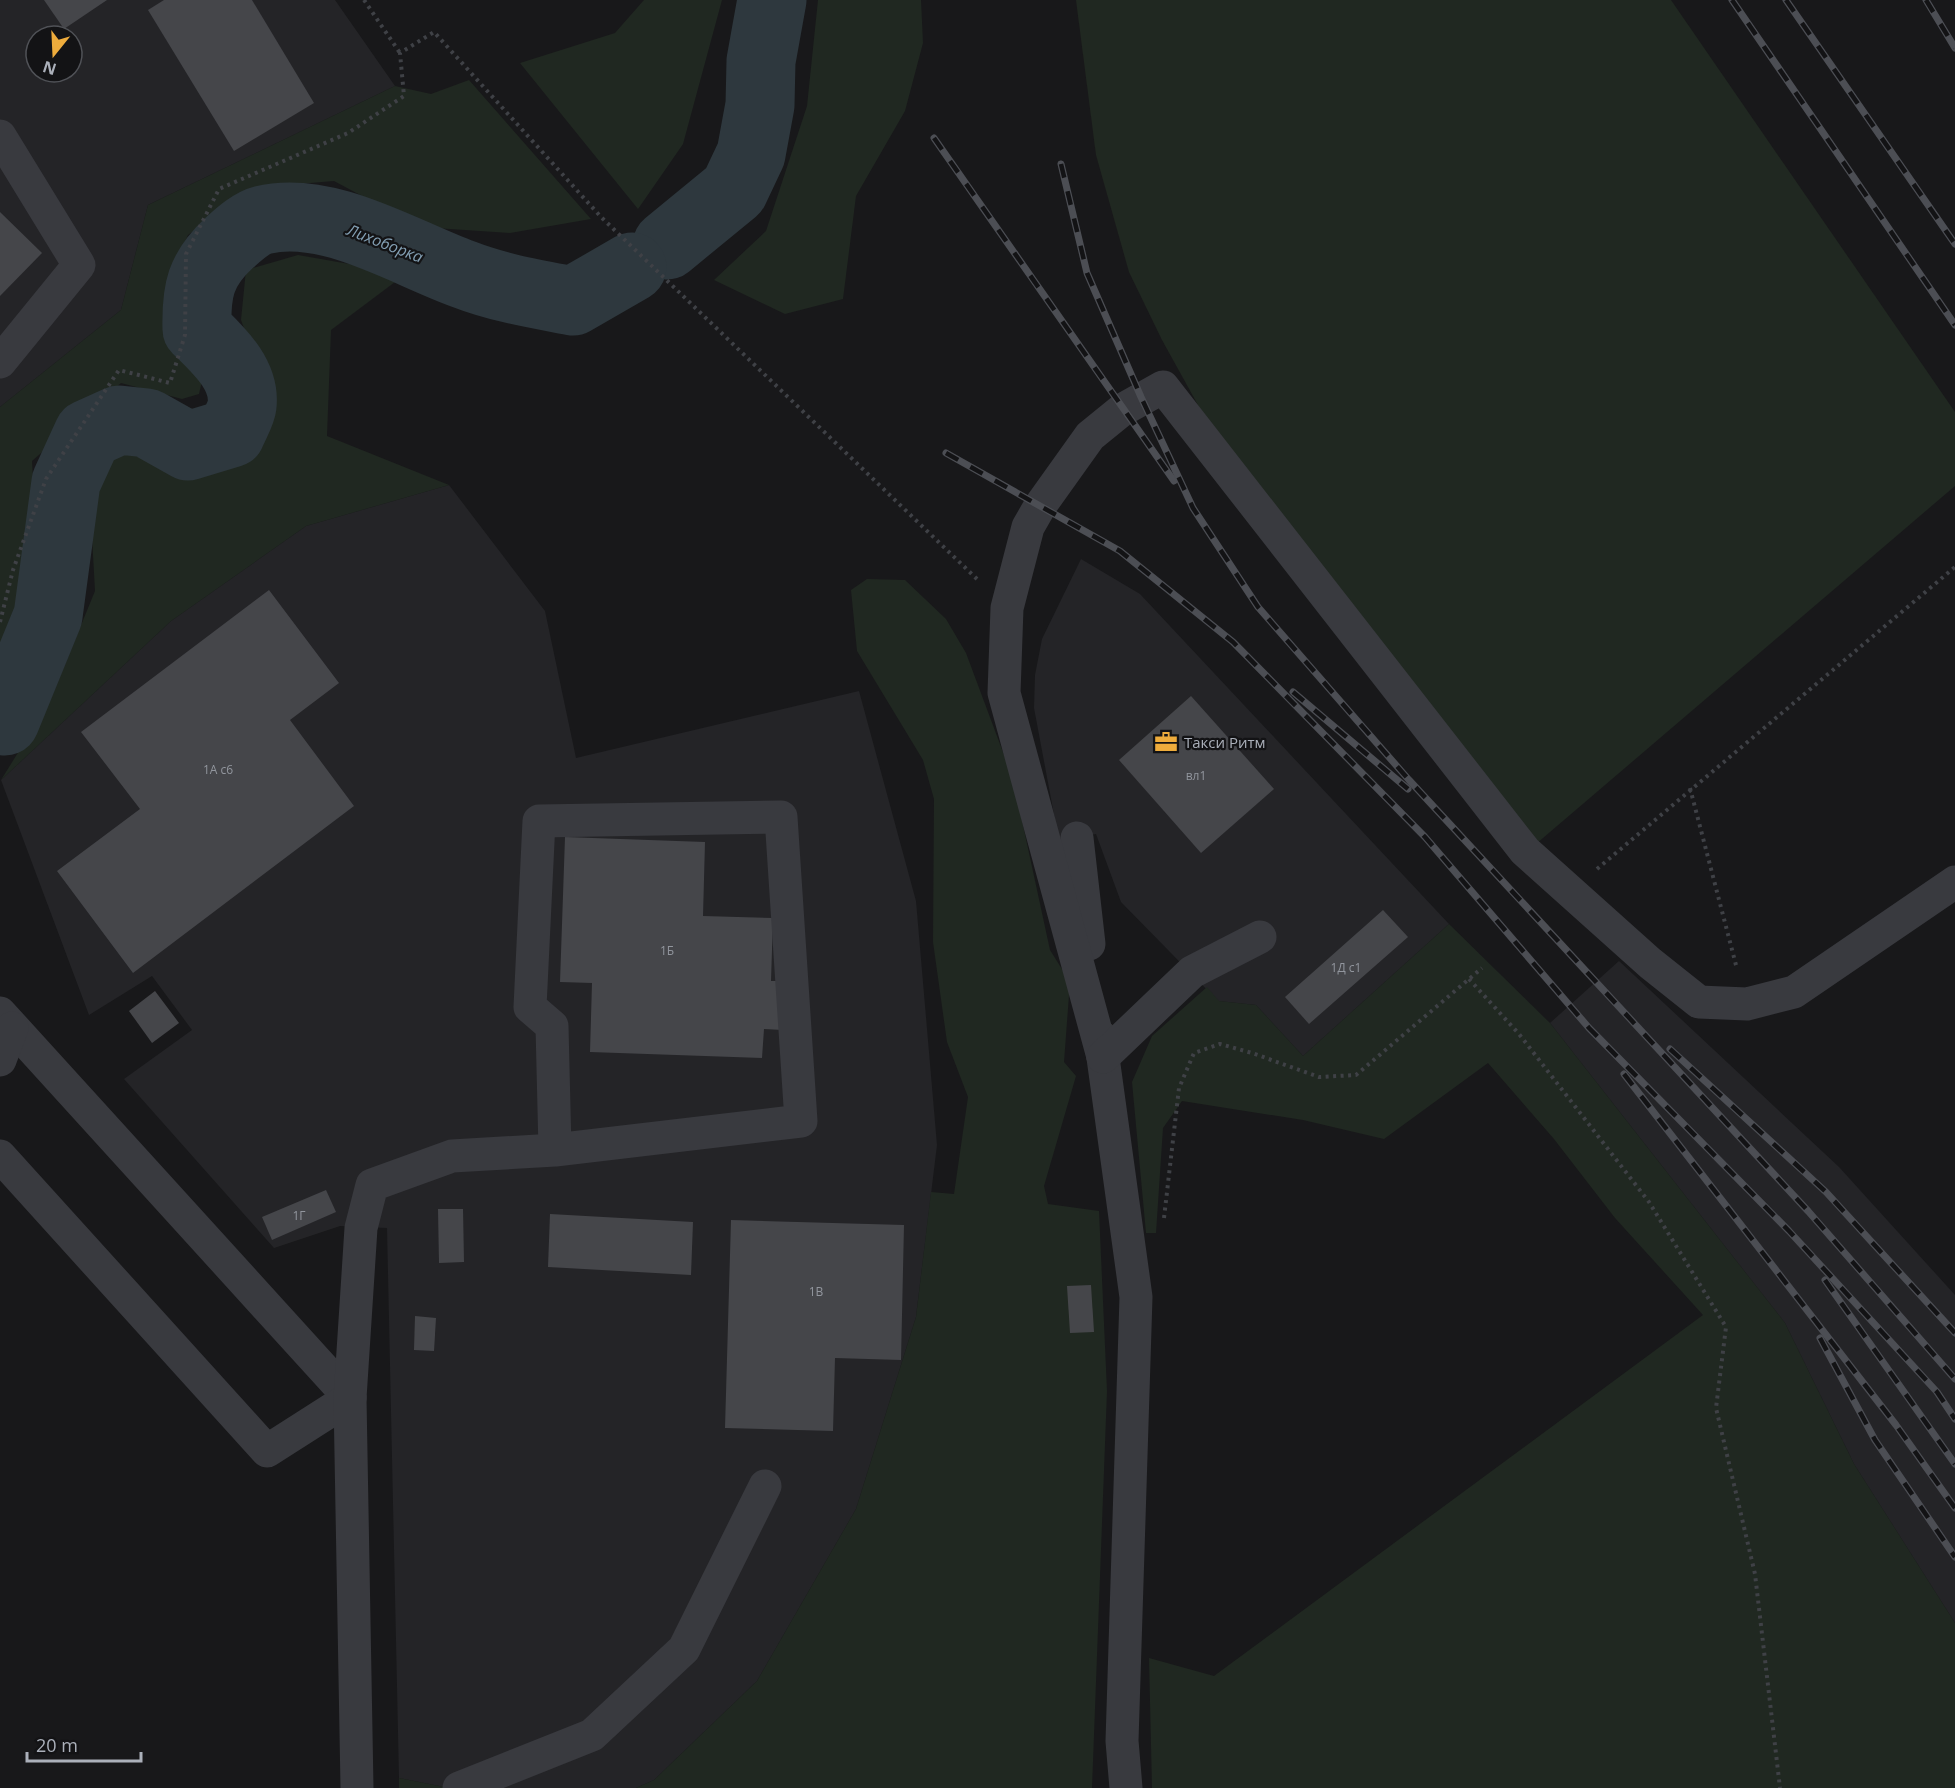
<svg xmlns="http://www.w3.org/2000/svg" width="1955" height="1788" font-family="'Open Sans',sans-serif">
	<rect width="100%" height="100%" fill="#18181a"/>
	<g fill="#242427" fill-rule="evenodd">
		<path d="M 0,0 L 335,0 L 395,86 L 148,205 L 121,310 L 0,407 ZM 36,36 L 72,36 L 72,72 L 36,72 Z"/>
		<path d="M 449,485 L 545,611 L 576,758 L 859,691 L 916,901 L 937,1145 L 916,1317 L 856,1509 L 757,1681 L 654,1780 L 636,1788 L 449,1788 L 399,1778 L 387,1228 L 340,1226 L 274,1248 L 124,1079 L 192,1030 L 152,976 L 89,1015 L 1,780 L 171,621 L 306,526 Z"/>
		<path d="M 1081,559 L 1140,594 L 1449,924 L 1303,1056 L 1256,1005 L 1218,1001 L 1121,902 L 1096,834 L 1059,841 L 1034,708 L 1035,675 L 1042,639 Z"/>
		<path d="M 1619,961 L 1839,1167 L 1955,1295 L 1955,1623 L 1854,1464 L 1785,1323 L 1550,1023 Z"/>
	</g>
	<g fill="#202821">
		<path d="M 644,0 L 722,0 L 683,144 L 638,209 L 520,63 L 615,33 Z"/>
		<path d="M 818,0 L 921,0 L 923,43 L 905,111 L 856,196 L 843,299 L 785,314 L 714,280 L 766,231 L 807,106 Z"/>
		<path d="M 1076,0 L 1671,0 L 1955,412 L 1955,486 L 1536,844 L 1219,443 L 1162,340 L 1129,272 L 1096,155 Z"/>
		<path d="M 469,80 L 591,219 L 510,233 L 420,227 L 334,181 L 252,188 L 188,235 L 168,278 L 170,337 L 204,372 L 199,394 L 182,399 L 121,383 L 32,461 L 40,602 L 7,645 L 0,643 L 0,407 L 121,310 L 148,205 L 395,86 L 431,94 Z"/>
		<path d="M 298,255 L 355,265 L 399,279 L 331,330 L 327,436 L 449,485 L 306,526 L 171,621 L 1,780 L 50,701 L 95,591 L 89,482 L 126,438 L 195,460 L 236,447 L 268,393 L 241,320 L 246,270 Z"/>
		<path d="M 867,579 L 905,580 L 946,619 L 966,653 L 1013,779 L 1050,950 L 1070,982 L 1064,1062 L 1076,1076 L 1044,1186 L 1048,1204 L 1099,1211 L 1107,1391 L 1092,1788 L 636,1788 L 654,1780 L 757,1681 L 856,1509 L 916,1317 L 931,1192 L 954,1194 L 968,1097 L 947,1042 L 933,942 L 934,799 L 923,760 L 857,651 L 851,590 Z"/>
		<path d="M 1449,924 L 1550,1023 L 1785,1323 L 1854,1464 L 1955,1623 L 1955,1788 L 1152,1788 L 1149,1658 L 1214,1676 L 1703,1315 L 1615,1218 L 1554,1139 L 1488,1063 L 1384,1139 L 1303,1120 L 1182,1101 L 1163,1128 L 1156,1233 L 1146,1233 L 1132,1082 L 1152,1036 L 1207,987 L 1219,1001 L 1256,1005 L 1303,1056 Z"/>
		<path d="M 399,1778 L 449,1788 L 399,1788 Z"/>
	</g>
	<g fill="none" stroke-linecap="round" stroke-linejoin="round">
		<g stroke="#2e383e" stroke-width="69">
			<path d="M 667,245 L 734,190 L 751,154 L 760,105 L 761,61 L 772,0"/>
			<path d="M 5,721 L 48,616 L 66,482 L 88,434 L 119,420 L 147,423 L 188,446 L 231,433 C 234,425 241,414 242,406 C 246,374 217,349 197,329 C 196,291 200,270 229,243 C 238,235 251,223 263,220 C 327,204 405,253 463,274 C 499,288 536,294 573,301 L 632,267"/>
		</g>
	</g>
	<g fill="#45464a">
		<path d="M 44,0 L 107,0 L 64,29 Z"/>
		<path d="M 164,0 L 252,0 L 314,103 L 234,151 L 148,10 Z"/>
		<path d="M 0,212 L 42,253 L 0,296 Z"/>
		<path d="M 269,590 L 339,683 L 290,720 L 354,806 L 133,973 L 57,871 L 140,809 L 81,732 Z"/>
		<path d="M 1191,696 L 1274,789 L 1201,853 L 1119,760 Z"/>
		<path d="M 565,837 L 705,842 L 703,916 L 773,918 L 771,981 L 784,981 L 783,1030 L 764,1029 L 762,1058 L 590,1052 L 592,983 L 560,982 Z"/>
		<path d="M 1383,910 L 1408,937 L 1309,1024 L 1285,997 Z"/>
		<path d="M 155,991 L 179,1023 L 152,1043 L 129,1011 Z"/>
		<path d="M 326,1190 L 336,1212 L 272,1240 L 262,1217 Z"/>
		<path d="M 438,1209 L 463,1209 L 464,1262 L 439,1263 Z"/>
		<path d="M 550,1214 L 693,1222 L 691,1275 L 548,1267 Z"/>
		<path d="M 731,1220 L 904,1225 L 901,1360 L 835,1358 L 833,1431 L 725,1428 Z"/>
		<path d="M 1091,1285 L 1094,1332 L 1070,1333 L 1067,1286 Z"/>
		<path d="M 415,1316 L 436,1318 L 434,1351 L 414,1350 Z"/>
	</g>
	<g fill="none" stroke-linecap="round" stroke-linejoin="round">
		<g stroke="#3f4146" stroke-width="4" stroke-dasharray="3 4.5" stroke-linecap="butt">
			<path d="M 364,0 L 400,53"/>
			<path d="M 0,622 L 13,570 L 46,479 L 119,370 L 170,383 L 185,335 L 186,254 L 219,189 L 348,133 L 404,96 L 400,53 L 434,32 L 601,217 L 978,580"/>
			<path d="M 1690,788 L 1737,969"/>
			<path d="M 1597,869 L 1955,567"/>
			<path d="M 1469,979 L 1519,1034 L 1649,1202 L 1726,1327 L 1716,1408 L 1755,1574 L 1780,1788"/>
			<path d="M 1164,1218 L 1179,1088 L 1194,1053 L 1220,1044 L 1252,1053 L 1319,1077 L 1356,1075 L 1482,968"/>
		</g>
		<g stroke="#393a3f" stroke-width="33">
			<path d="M 0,136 L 79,265 L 0,362"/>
			<path d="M 1077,838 L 1089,944"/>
			<path d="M 0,1013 L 350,1398"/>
			<path d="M 1100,1036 L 1136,1297 L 1122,1741 L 1126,1788"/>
			<path d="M 1103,1057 L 1004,693 L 1007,608 L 1028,527 L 1040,506 L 1090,436 L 1122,410 L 1163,387 L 1525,851 L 1650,963 L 1699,1002 L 1747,1004 L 1794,992 L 1955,882"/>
			<path d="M 1103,1057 L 1192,972 L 1260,937"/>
			<path d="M 0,1060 L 12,1028"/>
			<path d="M 0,1156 L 267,1451 L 350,1398"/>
			<path d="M 357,1788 L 350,1398 L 361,1228 L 372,1185 L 452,1156 L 555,1150 L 801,1121 L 781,817 L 539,821 L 530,1007 L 552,1026 L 555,1150"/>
			<path d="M 459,1788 L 592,1735 L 684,1649 L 765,1486"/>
		</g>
		<g stroke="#4c4e54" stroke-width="7">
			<g id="rail">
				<path d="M 1732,0 L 1955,325"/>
				<path d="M 1786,0 L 1955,244"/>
				<path d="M 1926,0 L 1955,48"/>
				<path d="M 934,138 L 1174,481"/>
				<path d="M 1061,164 L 1087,273 L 1141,397 L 1193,508 L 1258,607 L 1409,780 L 1808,1211 L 1955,1379"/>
				<path d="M 946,453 L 1120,551 L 1233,642 L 1425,837 L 1589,1028 L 1789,1231 L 1937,1392 L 1955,1419"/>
				<path d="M 1293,692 L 1408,789"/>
				<path d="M 1670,1049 L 1826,1192 L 1955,1333"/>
				<path d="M 1624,1074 L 1896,1425 L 1955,1508"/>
				<path d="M 1825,1280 L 1955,1464"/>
				<path d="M 1820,1338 L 1875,1440 L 1955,1557"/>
			</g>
		</g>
		<use href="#rail" stroke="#131315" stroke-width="4.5" stroke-dasharray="14" stroke-linecap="butt"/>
	</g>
	<defs>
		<g id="office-bare" transform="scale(1.8)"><path d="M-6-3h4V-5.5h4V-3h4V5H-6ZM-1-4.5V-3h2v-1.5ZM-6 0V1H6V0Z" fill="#eeac3c" stroke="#131315" stroke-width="2.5" paint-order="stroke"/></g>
	</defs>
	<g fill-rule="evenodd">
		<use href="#office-bare" x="1166" y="742"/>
	</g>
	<g text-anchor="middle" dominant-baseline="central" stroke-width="4.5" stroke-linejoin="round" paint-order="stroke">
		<g font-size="12" fill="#92969e">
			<text x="218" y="769">1А с6</text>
			<text x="1196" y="775">вл1</text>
			<text x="667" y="950">1Б</text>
			<text x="1346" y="967">1Д с1</text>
			<text x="299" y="1215">1Г</text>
			<text x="816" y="1291">1В</text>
		</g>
		<g font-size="15" fill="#abb0ba" stroke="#131315" text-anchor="start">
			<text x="1184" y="742">Такси Ритм</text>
		</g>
		<g font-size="16" font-style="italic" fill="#839fb3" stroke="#131315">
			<text transform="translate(385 243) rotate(21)">Лихоборка</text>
		</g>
	</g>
	<g transform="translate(54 54) rotate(198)"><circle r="28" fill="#131315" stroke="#505257" stroke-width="1.5"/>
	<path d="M0-4.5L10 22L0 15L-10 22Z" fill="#eeac3c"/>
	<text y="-9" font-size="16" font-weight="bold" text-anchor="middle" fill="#abb0ba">N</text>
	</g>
	<path d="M27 1752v9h114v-9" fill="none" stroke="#abb0ba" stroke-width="3"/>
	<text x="36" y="1752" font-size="18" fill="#abb0ba" stroke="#131315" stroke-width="4.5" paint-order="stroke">20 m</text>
</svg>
